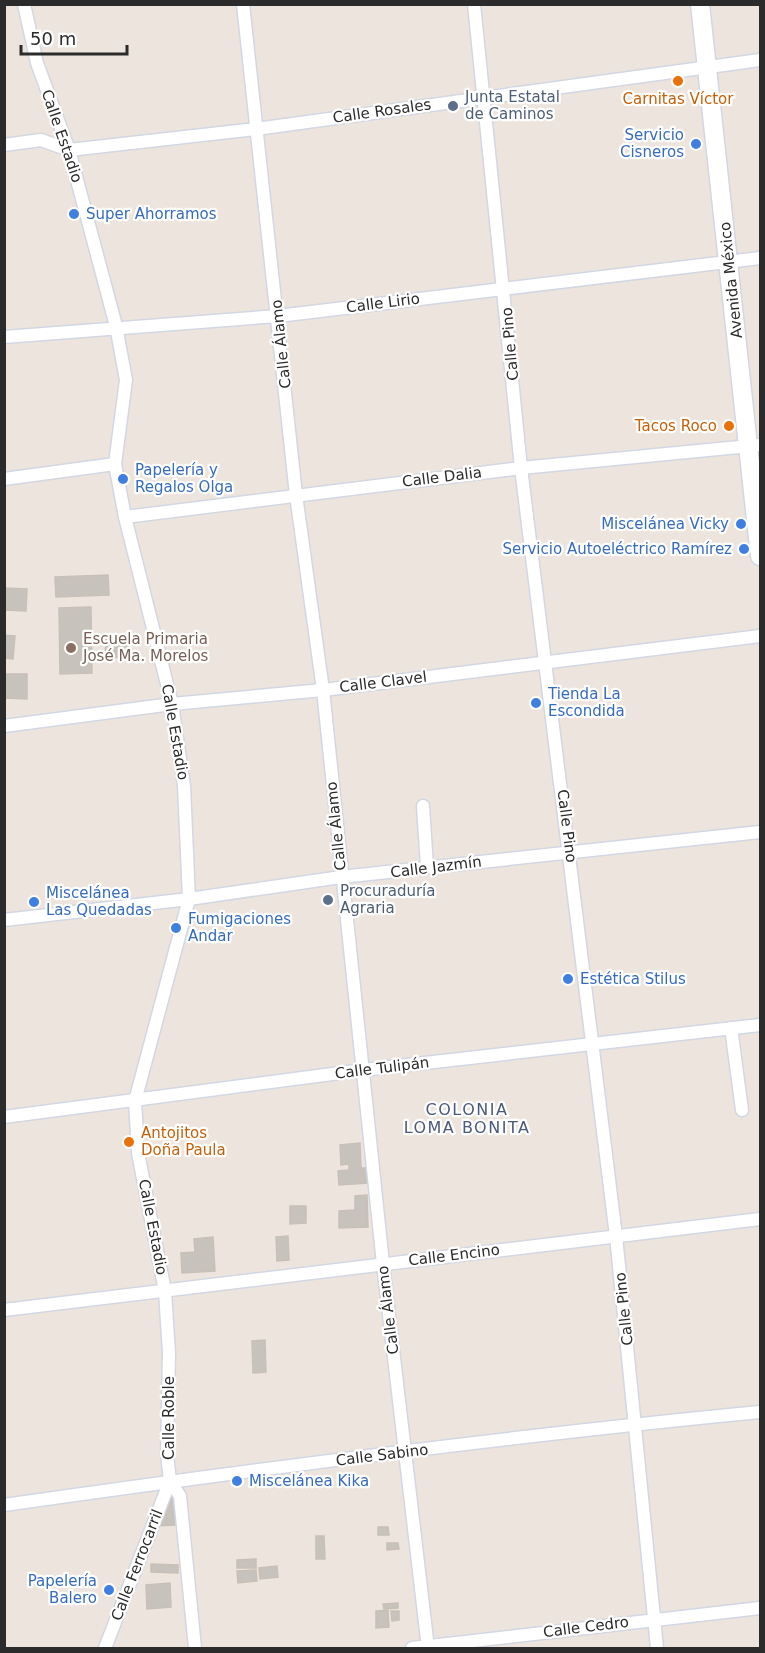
<svg xmlns="http://www.w3.org/2000/svg" width="765" height="1653" font-family="'DejaVu Sans',sans-serif">
	<rect width="100%" height="100%" fill="#ede5dd"/>
	<g fill="#c8c2bd" stroke="#c8c0b7" stroke-width="1.5">
		<path d="M 108,575 L 109,595 L 56,597 L 55,577 Z"/>
		<path d="M 4,588 L 27,589 L 26,611 L 4,610 Z"/>
		<path d="M 91,607 L 92,673 L 60,674 L 59,608 Z"/>
		<path d="M 4,635 L 15,636 L 13,659 L 4,658 Z"/>
		<path d="M 106,638 L 128,640 L 127,658 L 105,657 Z"/>
		<path d="M 4,674 L 27,674 L 27,699 L 4,698 Z"/>
		<path d="M 360,1143 L 361,1168 L 366,1168 L 368,1183 L 339,1185 L 338,1171 L 349,1170 L 349,1164 L 341,1165 L 340,1145 Z"/>
		<path d="M 367,1195 L 368,1227 L 339,1228 L 339,1211 L 355,1210 L 355,1196 Z"/>
		<path d="M 290,1206 L 306,1206 L 306,1223 L 290,1224 Z"/>
		<path d="M 288,1236 L 289,1260 L 277,1261 L 276,1237 Z"/>
		<path d="M 213,1237 L 215,1271 L 182,1273 L 181,1253 L 195,1252 L 194,1239 Z"/>
		<path d="M 265,1340 L 266,1372 L 253,1373 L 252,1341 Z"/>
		<path d="M 168,1494 L 174,1499 L 175,1525 L 156,1526 Z"/>
		<path d="M 378,1527 L 388,1527 L 389,1535 L 378,1535 Z"/>
		<path d="M 316,1536 L 324,1536 L 325,1559 L 316,1559 Z"/>
		<path d="M 387,1543 L 398,1543 L 399,1549 L 387,1550 Z"/>
		<path d="M 256,1559 L 256,1568 L 237,1568 L 237,1560 Z"/>
		<path d="M 151,1564 L 178,1565 L 178,1573 L 151,1572 Z"/>
		<path d="M 277,1566 L 278,1577 L 260,1579 L 259,1568 Z"/>
		<path d="M 256,1570 L 257,1581 L 238,1583 L 237,1571 Z"/>
		<path d="M 170,1583 L 171,1607 L 147,1609 L 146,1585 Z"/>
		<path d="M 398,1603 L 398,1608 L 384,1609 L 383,1604 Z"/>
		<path d="M 388,1610 L 389,1627 L 376,1628 L 376,1611 Z"/>
		<path d="M 391,1611 L 399,1611 L 399,1620 L 392,1621 Z"/>
	</g>
	<g fill="none" stroke-linecap="round" stroke-linejoin="round">
		<g stroke="#d2d7e4" stroke-width="15">
			<g id="street">
				<path d="M 24,4 L 37,63 L 69,150 L 116,326 L 126,380 L 115,464 L 125,517 L 172,704 L 184,786 L 189,899 L 135,1101 L 138,1153 L 165,1291 L 169,1353 L 167,1454 L 170,1481 L 180,1496 L 195,1648"/>
				<path d="M 243,4 L 296,495 L 323,690 L 383,1264 L 428,1648"/>
				<path d="M 474,4 L 521,468 L 616,1236 L 657,1648"/>
				<path d="M 4,145 L 41,140 L 69,150 L 256,129 L 760,60"/>
				<path d="M 4,337 L 278,316 L 760,258"/>
				<path d="M 4,479 L 115,464"/>
				<path d="M 125,517 L 521,468 L 760,445"/>
				<path d="M 4,726 L 172,704 L 323,690 L 760,636"/>
				<path d="M 423,806 L 427,867"/>
				<path d="M 4,920 L 189,899 L 341,877 L 760,832"/>
				<path d="M 731,1028 L 742,1110"/>
				<path d="M 4,1117 L 363,1070 L 760,1025"/>
				<path d="M 4,1310 L 760,1219"/>
				<path d="M 4,1505 C 256,1469 508,1436 760,1412"/>
				<path d="M 105,1648 L 170,1481"/>
				<path d="M 412,1648 L 760,1608"/>
			</g>
		</g>
		<g stroke="#d2d7e4" stroke-width="21">
			<path id="secondary" d="M 700,4 L 760,556"/>
		</g>
		<use href="#street" stroke="#fff" stroke-width="12"/>
		<use href="#secondary" stroke="#fff" stroke-width="18"/>
	</g>
	<g fill="#e8710a" stroke="#fff" stroke-width="2">
		<circle cx="678" cy="81" r="6"/>
		<circle cx="729" cy="426" r="6"/>
		<circle cx="129" cy="1142" r="6"/>
	</g>
	<g fill="#5c6f8a" stroke="#fff" stroke-width="2">
		<circle cx="453" cy="106" r="6"/>
		<circle cx="328" cy="900" r="6"/>
	</g>
	<g fill="#3f7fe0" stroke="#fff" stroke-width="2">
		<circle cx="696" cy="144" r="6"/>
		<circle cx="74" cy="214" r="6"/>
		<circle cx="123" cy="479" r="6"/>
		<circle cx="741" cy="524" r="6"/>
		<circle cx="744" cy="549" r="6"/>
		<circle cx="536" cy="703" r="6"/>
		<circle cx="34" cy="902" r="6"/>
		<circle cx="176" cy="928" r="6"/>
		<circle cx="568" cy="979" r="6"/>
		<circle cx="237" cy="1481" r="6"/>
		<circle cx="109" cy="1590" r="6"/>
	</g>
	<circle fill="#8d6e63" stroke="#fff" stroke-width="2" cx="71" cy="648" r="6"/>
	<g text-anchor="middle" dominant-baseline="central" stroke-width="4.5" stroke-linejoin="round" paint-order="stroke">
		<g font-size="15" fill="#4e5e75" stroke="#fff" text-anchor="start">
			<text x="465" y="97">Junta Estatal<tspan x="465" dy="17">de Caminos</tspan></text>
			<text x="340" y="891">Procuraduría<tspan x="340" dy="17">Agraria</tspan></text>
		</g>
		<g font-size="15" fill="#c56008" stroke="#fff">
			<text x="678" y="99">Carnitas Víctor</text>
			<text x="717" y="426" text-anchor="end">Tacos Roco</text>
			<text x="141" y="1133" text-anchor="start">Antojitos<tspan x="141" dy="17">Doña Paula</tspan></text>
		</g>
		<g font-size="15" fill="#2b2b2b" stroke="#fff">
			<text transform="translate(382 111) rotate(-8)">Calle Rosales</text>
			<text transform="translate(62 136) rotate(71)">Calle Estadio</text>
			<text transform="translate(731 280) rotate(-96)">Avenida México</text>
			<text transform="translate(383 303) rotate(-7)">Calle Lirio</text>
			<text transform="translate(281 344) rotate(-96)">Calle Álamo</text>
			<text transform="translate(510 344) rotate(-95)">Calle Pino</text>
			<text transform="translate(442 477) rotate(-7)">Calle Dalia</text>
			<text transform="translate(383 682) rotate(-7)">Calle Clavel</text>
			<text transform="translate(175 732) rotate(80)">Calle Estadio</text>
			<text transform="translate(336 826) rotate(-96)">Calle Álamo</text>
			<text transform="translate(567 826) rotate(83)">Calle Pino</text>
			<text transform="translate(436 867) rotate(-7)">Calle Jazmín</text>
			<text transform="translate(382 1068) rotate(-7)">Calle Tulipán</text>
			<text transform="translate(153 1227) rotate(79)">Calle Estadio</text>
			<text transform="translate(454 1255) rotate(-7)">Calle Encino</text>
			<text transform="translate(624 1309) rotate(-96)">Calle Pino</text>
			<text transform="translate(388 1310) rotate(-97)">Calle Álamo</text>
			<text transform="translate(169 1418) rotate(-90)">Calle Roble</text>
			<text transform="translate(382 1455) rotate(-7)">Calle Sabino</text>
			<text transform="translate(137 1565) rotate(-69)">Calle Ferrocarril</text>
			<text transform="translate(586 1627) rotate(-7)">Calle Cedro</text>
		</g>
		<g font-size="15" fill="#366cbe" stroke="#fff" text-anchor="start">
			<text x="684" y="135" text-anchor="end">Servicio<tspan x="684" dy="17">Cisneros</tspan></text>
			<text x="86" y="214">Super Ahorramos</text>
			<text x="135" y="470">Papelería y<tspan x="135" dy="17">Regalos Olga</tspan></text>
			<text x="729" y="524" text-anchor="end">Miscelánea Vicky</text>
			<text x="732" y="549" text-anchor="end">Servicio Autoeléctrico Ramírez</text>
			<text x="548" y="694">Tienda La<tspan x="548" dy="17">Escondida</tspan></text>
			<text x="46" y="893">Miscelánea<tspan x="46" dy="17">Las Quedadas</tspan></text>
			<text x="188" y="919">Fumigaciones<tspan x="188" dy="17">Andar</tspan></text>
			<text x="580" y="979">Estética Stilus</text>
			<text x="249" y="1481">Miscelánea Kika</text>
			<text x="97" y="1581" text-anchor="end">Papelería<tspan x="97" dy="17">Balero</tspan></text>
		</g>
		<g font-size="15" fill="#785e54" stroke="#fff" text-anchor="start">
			<text x="83" y="639">Escuela Primaria<tspan x="83" dy="17">José Ma. Morelos</tspan></text>
		</g>
		<g font-size="16" letter-spacing="1.5" fill="#4b597c" stroke="#fff">
			<text x="467" y="1109">COLONIA<tspan x="467" dy="18">LOMA BONITA</tspan></text>
		</g>
	</g>
	<rect width="765" height="1653" fill="none" stroke="#2b2b2b" stroke-width="12"/>
	<path d="M21 45v9h106v-9" fill="none" stroke="#2b2b2b" stroke-width="3"/>
	<text x="30" y="45" font-size="18" fill="#2b2b2b" stroke="#ffffff" stroke-width="4.5" paint-order="stroke">50 m</text>
</svg>
